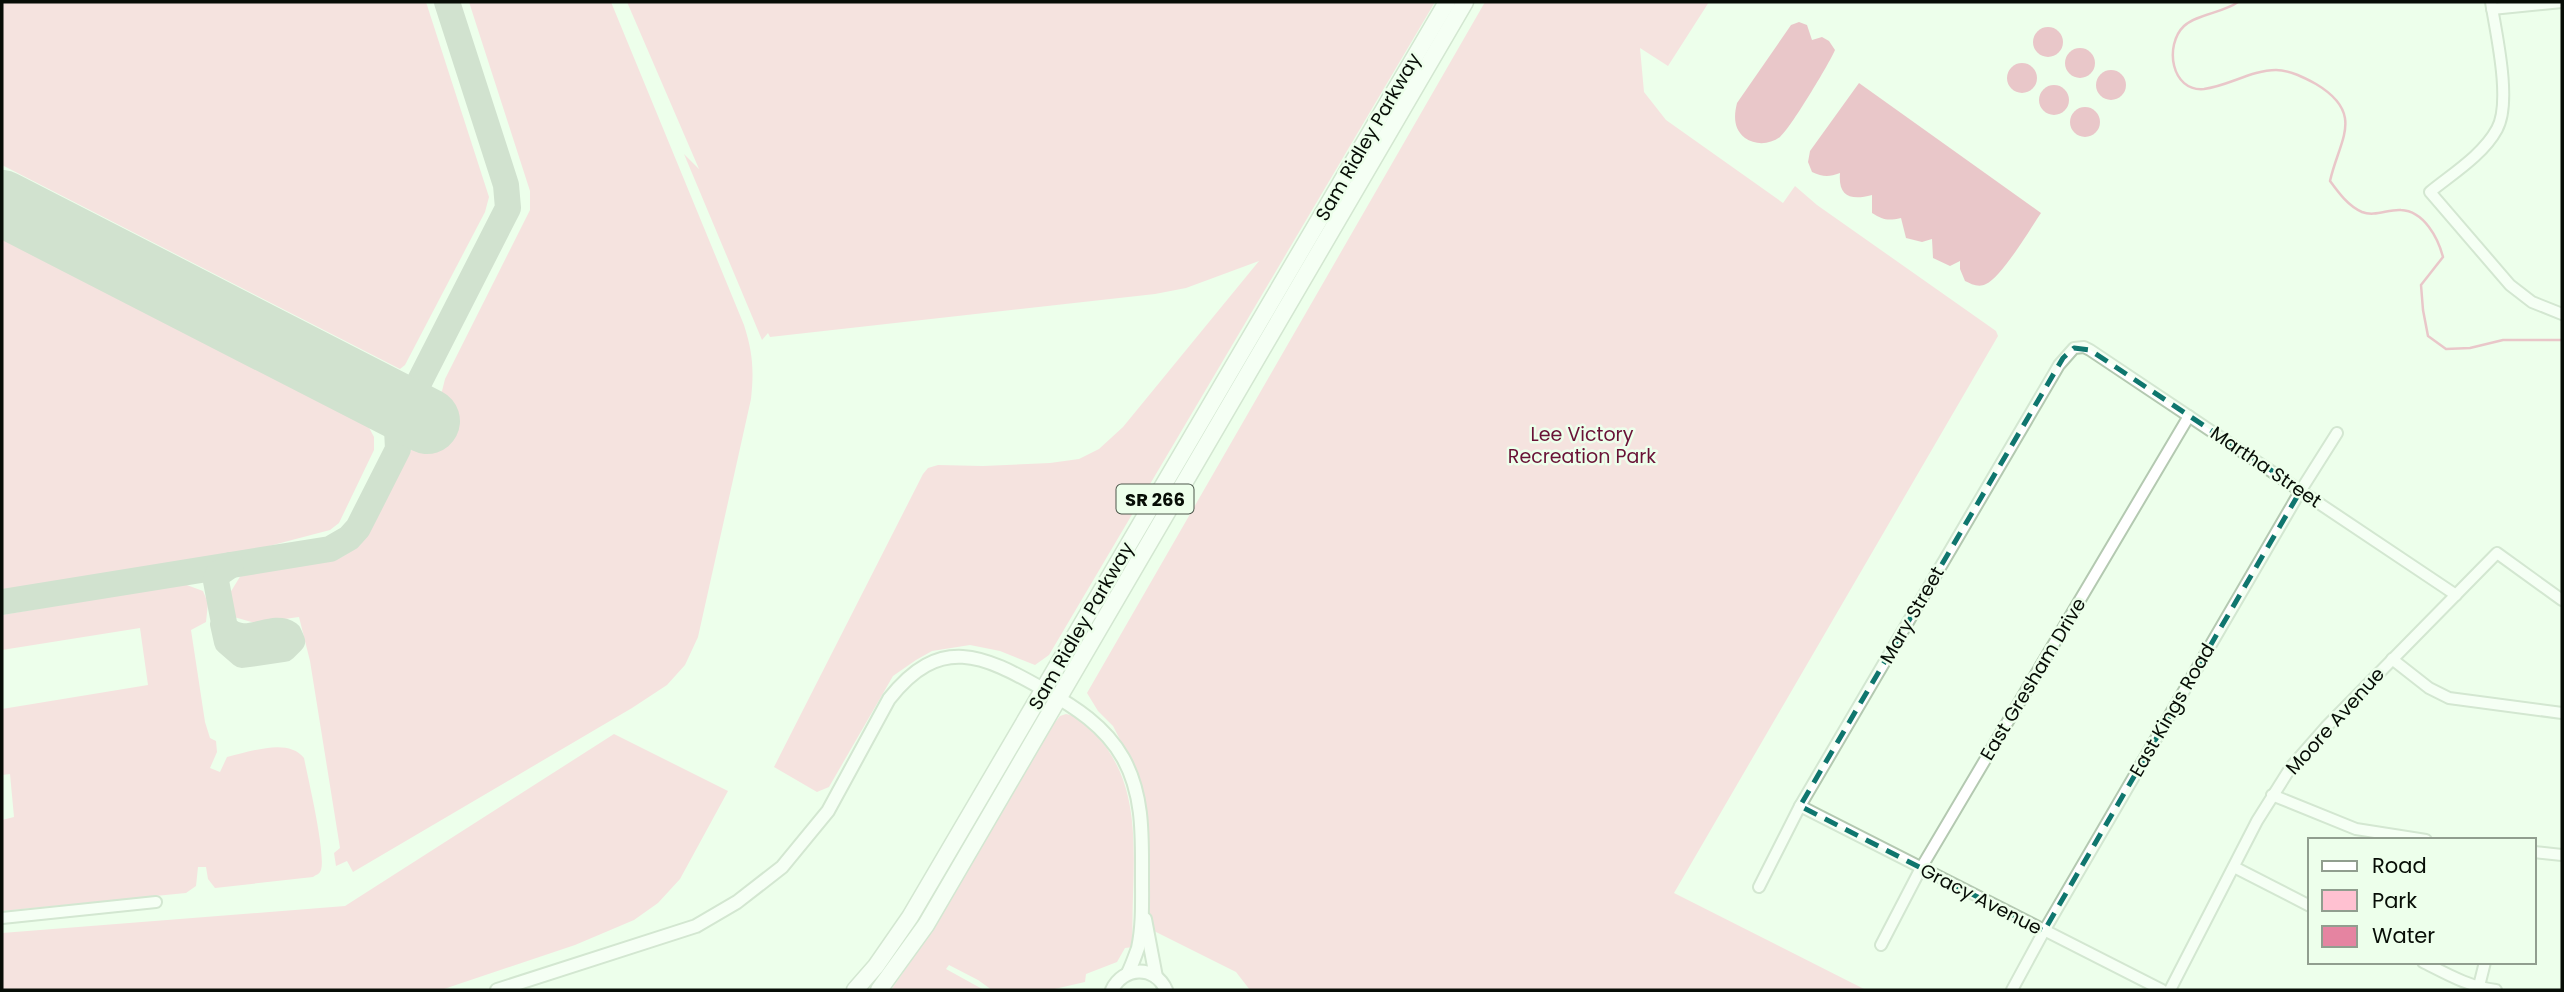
<svg xmlns="http://www.w3.org/2000/svg" width="2564" height="992" font-family="Poppins,sans-serif">
	<rect width="100%" height="100%" fill="#edffeb"/>
	<g fill="#ffc1d1">
		<path d="M 2,2 L 426,2 L 489,197 L 485,212 L 405,365 L 400,369 L 2,165 Z"/>
		<path d="M 469,2 L 611,2 L 744,325 C 753,353 754,371 751,399 L 698,637 L 685,665 L 667,685 L 632,708 L 353,872 L 347,861 L 336,866 L 334,853 L 340,848 L 310,661 L 299,617 L 255,623 L 234,617 L 230,593 L 241,575 L 342,557 L 360,545 L 368,533 L 442,391 L 445,379 L 530,210 L 530,191 Z"/>
		<path d="M 627,2 L 1435,2 L 1049,655 L 1035,665 L 1000,651 L 970,645 L 932,651 L 916,660 L 893,676 L 829,787 L 817,792 L 774,767 L 923,474 L 928,468 L 938,465 L 983,466 L 1050,463 L 1079,459 L 1099,449 L 1123,427 L 1259,261 L 1186,288 L 1155,294 L 770,337 L 768,333 L 762,340 L 684,154 L 699,169 Z"/>
		<path d="M 1485,2 L 1709,2 L 1668,66 L 1640,48 L 1644,92 L 1666,120 L 1783,203 L 1795,186 L 1817,205 L 1996,331 L 1998,336 L 1674,893 L 1866,990 L 1250,990 L 1236,972 L 1152,930 L 1148,900 L 1144,802 L 1129,757 L 1113,726 L 1098,711 L 1087,693 Z"/>
		<path d="M 2,239 L 296,389 L 305,392 L 307,389 L 364,418 L 374,437 L 374,450 L 339,523 L 330,530 L 254,550 L 2,591 Z"/>
		<path d="M 184,584 L 203,591 L 208,603 L 206,622 L 191,630 L 205,722 L 210,738 L 216,741 L 217,752 L 210,768 L 220,772 L 227,757 C 250,752 288,737 304,758 C 308,778 326,854 321,870 C 319,875 317,874 313,877 L 215,888 L 208,879 L 206,867 L 198,867 L 196,886 L 186,893 L 2,911 L 2,820 L 14,817 L 10,774 L 2,775 L 2,709 L 148,685 L 140,628 L 2,650 L 2,615 Z"/>
		<path d="M 1066,714 C 1080,717 1087,725 1096,735 C 1150,793 1129,875 1133,947 L 1125,948 L 1117,962 L 1086,974 L 1085,982 L 1050,990 L 992,990 L 978,980 L 949,965 L 946,969 L 984,990 L 891,990 L 934,928 L 1052,726 L 1060,716 Z"/>
		<path d="M 614,734 L 728,791 L 680,879 L 658,903 L 634,920 L 575,945 L 441,990 L 2,990 L 2,933 L 345,906 Z"/>
	</g>
	<g fill="#e584a1">
		<path d="M 1799,22 L 1807,25 L 1812,40 L 1822,37 L 1829,41 L 1835,50 C 1829,64 1790,129 1780,137 C 1769,145 1755,145 1745,138 C 1733,129 1734,115 1737,103 L 1791,25 Z"/>
		<circle cx="2048" cy="42" r="15"/>
		<circle cx="2080" cy="63" r="15"/>
		<circle cx="2022" cy="78" r="15"/>
		<circle cx="2111" cy="85" r="15"/>
		<path d="M 1859,83 L 2041,213 C 2030,229 2001,278 1986,284 C 1979,288 1971,284 1965,281 L 1960,269 L 1960,261 L 1950,266 L 1933,258 L 1932,239 L 1922,242 L 1906,238 L 1901,218 C 1888,221 1883,220 1872,213 L 1872,195 C 1850,201 1838,196 1840,173 C 1829,177 1823,177 1812,172 L 1808,162 L 1810,151 Z"/>
		<circle cx="2054" cy="100" r="15"/>
		<circle cx="2085" cy="122" r="15"/>
	</g>
	<g fill="none" stroke-linecap="round" stroke-linejoin="round">
		<path stroke="#e584a1" stroke-width="2.5" d="M 2238,2 C 2223,13 2197,14 2184,26 C 2164,45 2171,92 2204,89 C 2228,86 2252,70 2276,70 C 2290,70 2305,78 2316,84 C 2366,114 2339,140 2330,181 C 2338,192 2348,206 2362,212 C 2375,217 2388,209 2401,210 C 2424,211 2438,238 2443,257 L 2421,285 L 2423,310 L 2428,336 L 2446,349 L 2470,348 L 2503,340 L 2562,340"/>
		<g stroke="#b0beae" stroke-width="26">
			<path d="M 2,602 L 330,549 L 349,538 L 358,528 L 398,449 L 397,429 L 405,410 L 508,208 L 506,185 L 447,2"/>
			<path d="M 223,624 L 227,642 L 242,655 L 284,649 L 292,641 L 289,634 C 271,622 246,649 225,628 L 216,581 L 218,574 L 231,565"/>
		</g>
		<path stroke="#b0beae" stroke-width="66" d="M 2,203 L 427,421"/>
		<g stroke="#b4c9b1" stroke-width="14">
			<g id="minor">
				<path d="M 2491,2 C 2496,33 2512,102 2497,129 C 2483,155 2452,174 2430,192 L 2510,285 L 2532,302 L 2562,314"/>
				<path d="M 2492,9 L 2562,2"/>
				<path d="M 2392,659 L 2429,688 L 2449,698 L 2562,713"/>
				<path d="M 2272,795 L 2356,829 L 2426,840"/>
				<path d="M 1800,806 L 2162,990"/>
				<path d="M 2534,852 L 2562,855"/>
				<path d="M 2234,867 L 2310,906"/>
				<path d="M 1759,887 L 1800,806 L 2059,365 L 2074,348 L 2084,347 L 2090,350 L 2456,595"/>
				<path d="M 2,918 L 156,902"/>
				<path d="M 1881,945 L 1921,868 L 2189,416"/>
				<path d="M 2423,962 C 2447,974 2469,987 2496,990"/>
				<path d="M 2012,990 L 2044,931 L 2301,490 L 2337,433"/>
				<path d="M 2170,990 L 2257,821 L 2291,767 L 2326,727 L 2497,553 L 2562,600"/>
				<path d="M 2478,990 L 2485,962"/>
			</g>
		</g>
		<g stroke="#b4c9b1" stroke-width="16">
			<g id="tertiary">
				<path d="M 1145,919 L 1156,977"/>
				<path d="M 497,990 L 696,926 L 737,902 L 782,867 L 828,811 L 889,699 C 940,634 983,655 1043,689 C 1075,707 1105,726 1123,758 C 1144,795 1142,838 1142,878 C 1142,901 1143,925 1138,948 C 1135,956 1132,965 1128,973"/>
				<path d="M 1112,990 C 1123,966 1155,965 1166,990"/>
			</g>
		</g>
		<g stroke="#b4c9b1" stroke-width="19">
			<g id="primary">
				<path d="M 855,990 L 876,966 L 910,917 L 1447,2"/>
				<path d="M 879,990 L 926,925 L 1465,2"/>
			</g>
		</g>
		<use href="#minor" stroke="#fff" stroke-width="10"/>
		<use href="#tertiary" stroke="#fff" stroke-width="12"/>
		<use href="#primary" stroke="#fff" stroke-width="16"/>
	</g>
	<path d="M0 0H2564V992H0ZM 2074,348 L 2090,350 L 2301,490 L 2044,931 L 1800,806 L 2063,358 Z" fill="#edffeb" fill-opacity=".55" fill-rule="evenodd"/>
	<path fill="none" stroke="#0f766e" stroke-width="5" stroke-dasharray="14 9" stroke-linejoin="round" d="M 2074,348 L 2090,350 L 2301,490 L 2044,931 L 1800,806 L 2063,358 Z"/>
	<g text-anchor="middle" dominant-baseline="central" stroke-width="5" stroke-linejoin="round" paint-order="stroke">
		<rect fill="#edffeb" stroke="#4c564b" stroke-width="2" x="1116.5" y="484.5" width="77" height="29" rx="5"/>
		<g font-size="18" font-weight="bold" fill="#070d06">
			<text x="1155" y="499">SR 266</text>
		</g>
		<g font-size="19" fill="#070d06" stroke="#edffeb">
			<text transform="translate(1368 137) rotate(-60)">Sam Ridley Parkway</text>
			<text transform="translate(2266 467) rotate(34)">Martha Street</text>
			<text transform="translate(1912 615) rotate(-60)">Mary Street</text>
			<text transform="translate(1081 626) rotate(-60)">Sam Ridley Parkway</text>
			<text transform="translate(2033 679) rotate(-59)">East Gresham Drive</text>
			<text transform="translate(2172 710) rotate(-60)">East Kings Road</text>
			<text transform="translate(2335 721) rotate(-48)">Moore Avenue</text>
			<text transform="translate(1981 899) rotate(27)">Gracy Avenue</text>
		</g>
		<g font-size="19" fill="#691236" stroke="#edffeb">
			<text x="1582" y="434">Lee Victory<tspan x="1582" dy="22">Recreation Park</tspan></text>
		</g>
	</g>
	<rect width="2564" height="992" fill="none" stroke="#070d06" stroke-width="7"/>
	<rect x="2308" y="838" width="228" height="126" fill="#edffeb" stroke="#919e8f" stroke-width="2"/>
	<rect x="2322" y="861" width="35" height="10" fill="#ffffff" stroke="#919e8f" stroke-width="2"/>
	<text x="2372" y="873" font-size="21" fill="#070d06">Road</text>
	<rect x="2322" y="890" width="35" height="21" fill="#ffc1d1" stroke="#919e8f" stroke-width="2"/>
	<text x="2372" y="908" font-size="21" fill="#070d06">Park</text>
	<rect x="2322" y="926" width="35" height="21" fill="#e584a1" stroke="#919e8f" stroke-width="2"/>
	<text x="2372" y="943" font-size="21" fill="#070d06">Water</text>
</svg>
